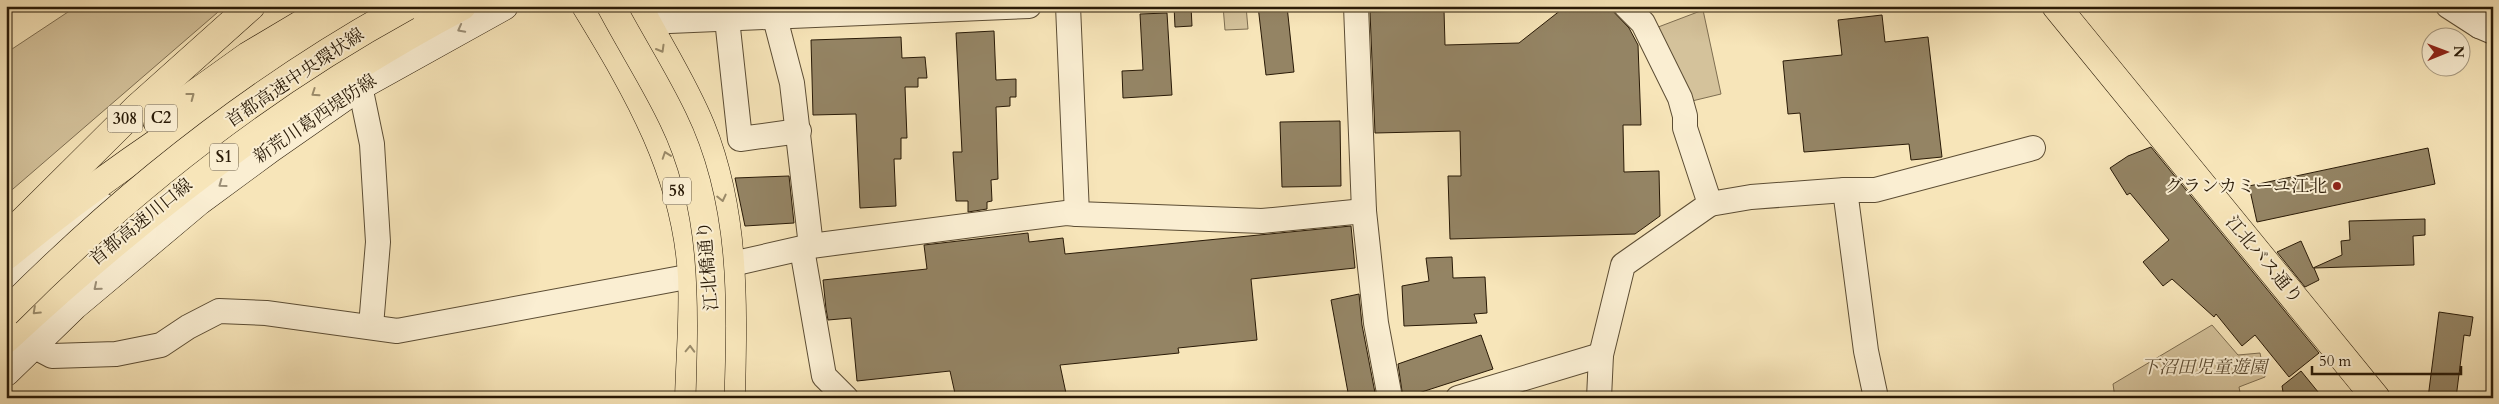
<svg xmlns="http://www.w3.org/2000/svg" width="2499" height="404" font-family="Cardo,'Noto Serif JP',serif">
	<rect width="100%" height="100%" fill="#f7e5b9"/>
	<filter id="stains"><feTurbulence type="fractalNoise" baseFrequency=".004" numOctaves="4"/><feColorMatrix values="0 0 0 0 .2 0 0 0 0 .09 0 0 0 0 .02 0 0 0 .5 -.17"/></filter>
	<radialGradient id="worn" r=".72"><stop offset=".6" stop-color="#630" stop-opacity="0"/><stop offset="1" stop-color="#630" stop-opacity=".3"/></radialGradient>
	<g fill="#d4c29b" stroke="#7e6e51">
		<path d="M 77,6 L 225,6 L 6,195 L 6,53 Z"/>
		<path d="M 1223,6 L 1246,6 L 1248,29 L 1225,30 Z"/>
		<path d="M 1703,10 L 1721,94 L 1692,101 L 1653,29 Z"/>
		<path d="M 2212,325 L 2238,355 L 2260,353 L 2265,377 L 2239,387 L 2241,398 L 2115,398 L 2113,384 Z"/>
	</g>
	<g fill="#948464" stroke="#291a07">
		<path d="M 1174,6 L 1191,6 L 1192,26 L 1175,27 Z"/>
		<path d="M 1258,6 L 1287,6 L 1294,72 L 1266,75 Z"/>
		<path d="M 1566,6 L 1608,6 L 1629,28 L 1638,45 L 1641,125 L 1623,125 L 1624,172 L 1659,171 L 1660,216 L 1635,234 L 1450,239 L 1448,176 L 1461,176 L 1460,131 L 1375,133 L 1370,12 L 1444,10 L 1445,45 L 1519,43 Z"/>
		<path d="M 1167,13 L 1172,95 L 1123,98 L 1122,71 L 1143,70 L 1140,14 Z"/>
		<path d="M 1882,15 L 1885,42 L 1928,37 L 1942,157 L 1911,160 L 1909,144 L 1804,152 L 1800,113 L 1788,114 L 1783,61 L 1842,55 L 1838,20 Z"/>
		<path d="M 994,31 L 996,80 L 1016,79 L 1016,97 L 1010,97 L 1010,106 L 996,107 L 998,179 L 991,180 L 992,201 L 987,202 L 987,209 L 968,212 L 968,201 L 956,201 L 953,152 L 962,152 L 956,33 Z"/>
		<path d="M 901,37 L 902,58 L 925,57 L 927,78 L 918,78 L 918,87 L 905,87 L 907,138 L 901,138 L 901,159 L 894,159 L 896,206 L 860,208 L 856,114 L 813,115 L 811,40 Z"/>
		<path d="M 1340,121 L 1341,186 L 1282,187 L 1280,122 Z"/>
		<path d="M 2151,147 L 2319,353 L 2289,377 L 2255,335 L 2242,346 L 2216,314 L 2214,317 L 2172,279 L 2163,286 L 2143,262 L 2169,240 L 2130,193 L 2127,195 L 2110,168 L 2128,156 Z"/>
		<path d="M 2428,148 L 2435,184 L 2257,222 L 2249,186 Z"/>
		<path d="M 789,176 L 794,223 L 745,226 L 735,178 Z"/>
		<path d="M 2425,219 L 2425,235 L 2413,236 L 2414,265 L 2314,268 L 2319,280 L 2305,287 L 2277,252 L 2301,241 L 2313,268 L 2342,255 L 2341,241 L 2350,240 L 2349,221 Z"/>
		<path d="M 1351,226 L 1355,268 L 1251,279 L 1257,340 L 1178,348 L 1179,353 L 1060,365 L 1067,398 L 956,398 L 950,371 L 857,381 L 851,318 L 828,320 L 826,309 L 823,280 L 927,269 L 924,245 L 1028,233 L 1029,242 L 1063,238 L 1065,254 Z"/>
		<path d="M 1452,257 L 1453,278 L 1485,277 L 1487,313 L 1474,314 L 1477,323 L 1404,326 L 1402,286 L 1429,281 L 1426,258 Z"/>
		<path d="M 1359,294 L 1362,325 L 1376,398 L 1349,398 L 1331,300 Z"/>
		<path d="M 2439,312 L 2473,317 L 2470,336 L 2464,335 L 2456,398 L 2428,398 Z"/>
		<path d="M 1481,335 L 1493,369 L 1403,398 L 1398,364 Z"/>
		<path d="M 2301,371 L 2323,398 L 2284,398 L 2282,386 Z"/>
	</g>
	<g fill="none" stroke-linecap="round" stroke-linejoin="round">
		<g stroke="#5c4d34" stroke-width="26">
			<g id="minor">
				<path d="M 1068,6 L 1077,214 L 1262,221 L 1364,211"/>
				<path d="M 1356,6 L 1364,211 L 1376,323 L 1390,398"/>
				<path d="M 2448,6 L 2479,26 L 2493,32"/>
				<path d="M 775,18 L 792,83 L 811,246"/>
				<path d="M 727,19 L 740,139 L 799,131"/>
				<path d="M 646,22 L 1029,6"/>
				<path d="M 2479,26 L 2490,6"/>
				<path d="M 360,86 L 372,144 L 378,242 L 371,326"/>
				<path d="M 1845,190 L 1866,351 L 1876,398"/>
				<path d="M 1710,204 L 1751,197 L 1845,190 L 1875,190 L 2033,148"/>
				<path d="M 802,249 L 824,376 L 846,398"/>
				<path d="M 732,264 L 811,246 L 1066,213 L 1077,214"/>
				<path d="M 33,346 L 52,356 L 116,354 L 161,345 L 188,327 L 219,311 L 266,313 L 397,331 L 692,276"/>
				<path d="M 1458,398 L 1601,355"/>
				<path d="M 1599,398 L 1601,355 L 1623,265 L 1710,204 L 1685,128 L 1685,116 L 1680,98 L 1643,23 L 1626,6"/>
			</g>
		</g>
		<g stroke="#291a07" stroke-width="29">
			<g id="secondary">
				<path d="M 383,32 L 435,6"/>
				<path d="M 6,291 L 70,232 L 103,207"/>
				<path d="M 6,372 L 74,306 L 199,201 L 271,148 L 360,86 L 504,6"/>
			</g>
		</g>
		<g stroke="#291a07" stroke-width="29">
			<g id="primary">
				<path d="M 586,6 C 638,91 686,173 692,276 C 694,316 690,358 689,398"/>
				<path d="M 638,6 C 659,47 684,85 701,127 C 736,214 733,306 731,398"/>
				<path d="M 2056,6 L 2376,398"/>
				<path d="M 6,238 L 137,108 L 251,6"/>
			</g>
		</g>
		<g stroke="#291a07" stroke-width="29">
			<g id="motorway">
				<path d="M 157,121 L 248,56 L 332,6"/>
				<path d="M 6,256 C 119,163 240,84 368,14"/>
				<path d="M 6,339 C 145,210 295,94 462,6"/>
			</g>
		</g>
		<use href="#minor" stroke="#faeed2" stroke-width="24"/>
		<use href="#secondary" stroke="#faeed2" stroke-width="28"/>
		<use href="#primary" stroke="#f7e5b9" stroke-width="28"/>
		<use href="#motorway" stroke="#f7e5b9" stroke-width="28"/>
		<g stroke="#291a07" stroke-width="29" stroke-linecap="butt">
			<path id="primary-bridge" d="M 611,6 C 631,44 655,81 673,119 C 716,207 713,303 710,398"/>
		</g>
		<g stroke="#291a07" stroke-width="29" stroke-linecap="butt">
			<path id="motorway-bridge" d="M 6,313 C 124,194 259,87 407,6"/>
		</g>
		<use href="#primary-bridge" stroke="#f7e5b9" stroke-width="28"/>
		<use href="#motorway-bridge" stroke="#f7e5b9" stroke-width="28"/>
	</g>
	<defs><path id="oneway-chevron" d="M-2-3.5L2.5 0L-2 3.5" fill="none" stroke-width="1.6" stroke-linecap="round" stroke-linejoin="round" transform="scale(1.25)"/></defs>
	<g stroke="#9c8f77">
		<use href="#oneway-chevron" transform="translate(461 29) rotate(152)"/>
		<use href="#oneway-chevron" transform="translate(222 184) rotate(144)"/>
		<use href="#oneway-chevron" transform="translate(97 287) rotate(140)"/>
	</g>
	<g stroke="#9a8a69">
		<use href="#oneway-chevron" transform="translate(661 49) rotate(60)"/>
		<use href="#oneway-chevron" transform="translate(315 93) rotate(146)"/>
		<use href="#oneway-chevron" transform="translate(191 96) rotate(-37)"/>
		<use href="#oneway-chevron" transform="translate(666 155) rotate(-109)"/>
		<use href="#oneway-chevron" transform="translate(722 198) rotate(77)"/>
		<use href="#oneway-chevron" transform="translate(36 311) rotate(137)"/>
		<use href="#oneway-chevron" transform="translate(690 349) rotate(-88)"/>
	</g>
	<circle fill="#8f2418" stroke="#faeed2" stroke-width="2" cx="2337" cy="186" r="5"/>
	<g text-anchor="middle" dominant-baseline="central" stroke-width="4" stroke-linejoin="round" paint-order="stroke">
		<g fill="#faeed2" stroke="#685a44" stroke-width="1">
			<rect x="145" y="104.5" width="32" height="27" rx="4"/>
			<rect x="107.5" y="105.5" width="35" height="27" rx="4"/>
			<rect x="210" y="143.5" width="28" height="27" rx="4"/>
			<rect x="663" y="177.5" width="28" height="27" rx="4"/>
		</g>
		<g font-size="16" font-weight="bold" fill="#291a07">
			<text x="161" y="118">C2</text>
			<text x="125" y="119">308</text>
			<text x="224" y="157">S1</text>
			<text x="677" y="191">58</text>
		</g>
		<g font-size="18" fill="#291a07" stroke="#faeed2">
			<text transform="translate(295 78) rotate(-34)">首都高速中央環状線</text>
			<text transform="translate(315 119) rotate(-34)">新荒川葛西堤防線</text>
			<text transform="translate(141 222) rotate(-39)">首都高速川口線</text>
			<text transform="translate(2264 260) rotate(50)">江北バス通り</text>
			<text transform="translate(708 266) rotate(-95)">江北橋通り</text>
		</g>
		<g font-size="18" fill="#291a07" stroke="#faeed2" text-anchor="end">
			<text x="2327" y="186">グランカミーユ江北</text>
		</g>
		<g font-size="18" font-style="italic" fill="#5c4c33" stroke="#faeed2">
			<text x="2204" y="367">下沼田児童遊園</text>
		</g>
	</g>
	<rect width="2499" height="404" fill="none" stroke="#f7e5b9" stroke-width="25"/>
	<rect x="8" y="8" width="2484" height="389" fill="none" stroke="#291a07" stroke-width="2.5"/>
	<rect x="12" y="12" width="2474" height="379" fill="none" stroke="#291a07"/>
	<g transform="translate(2446 52) rotate(89)"><circle r="24" fill="#faeed2" stroke="#a69981"/>
	<path d="M0-4L9 19L0 12L-9 19Z" fill="#8f2418"/>
	<text y="-8" font-size="14" font-weight="bold" text-anchor="middle" fill="#291a07">N</text>
	</g>
	<path d="M2312 366v8h149v-8" fill="none" stroke="#291a07" stroke-width="2.5"/>
	<text x="2319" y="366" font-size="15" fill="#291a07" stroke="#faeed2" stroke-width="4" paint-order="stroke">50 m</text>
	<rect width="100%" height="100%" filter="url(#stains)"/>
	<rect width="100%" height="100%" fill="url(#worn)"/>
</svg>
